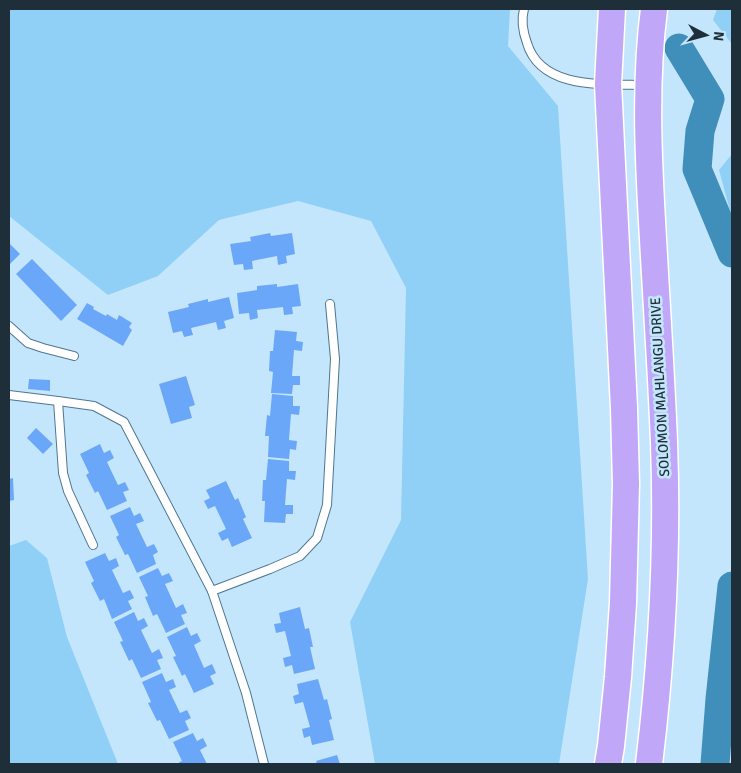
<svg xmlns="http://www.w3.org/2000/svg" width="741" height="773" font-family="Signika,sans-serif">
	<rect width="100%" height="100%" fill="#c4e6fc"/>
	<g fill="#90d0f7">
		<path d="M 9,9 L 510,9 L 508,46 L 558,106 L 588,579 L 559,764 L 375,764 L 350,622 L 401,520 L 406,288 L 371,221 L 298,201 L 219,220 L 158,276 L 108,295 L 9,216 Z"/>
		<path d="M 717,9 L 732,9 L 732,44 L 713,20 Z"/>
		<path d="M 732,154 L 732,218 L 719,170 Z"/>
		<path d="M 26,540 L 47,558 L 67,637 L 118,764 L 9,764 L 9,546 Z"/>
	</g>
	<g fill="none" stroke-linecap="round" stroke-linejoin="round">
		<g stroke="#408eba" stroke-width="29">
			<path d="M 679,48 L 710,99 L 700,131 L 697,169 L 732,253"/>
			<path d="M 715,764 L 720,699 L 732,586"/>
		</g>
	</g>
	<g fill="#6ba7f9">
		<path d="M 270,233 L 271,236 L 292,233 L 295,254 L 286,256 L 287,263 L 278,265 L 277,256 L 252,261 L 253,269 L 244,270 L 243,264 L 234,265 L 230,244 L 251,241 L 250,237 Z"/>
		<path d="M 9,243 L 20,254 L 9,265 Z"/>
		<path d="M 32,259 L 77,305 L 61,321 L 16,274 Z"/>
		<path d="M 277,284 L 277,287 L 298,284 L 301,306 L 292,307 L 293,314 L 284,315 L 283,307 L 257,310 L 258,318 L 250,320 L 249,313 L 239,314 L 237,293 L 257,290 L 257,286 Z"/>
		<path d="M 229,297 L 234,318 L 224,321 L 226,328 L 218,330 L 216,322 L 191,328 L 193,335 L 184,337 L 182,331 L 173,333 L 168,312 L 189,307 L 188,304 L 208,299 L 208,302 Z"/>
		<path d="M 87,303 L 94,307 L 93,309 L 106,316 L 107,314 L 117,320 L 119,315 L 132,323 L 129,327 L 132,330 L 123,346 L 77,319 Z"/>
		<path d="M 275,330 L 297,332 L 296,341 L 303,342 L 302,351 L 294,350 L 292,376 L 300,376 L 300,385 L 293,385 L 292,394 L 271,393 L 273,372 L 269,371 L 270,351 L 273,351 Z"/>
		<path d="M 186,376 L 195,405 L 189,407 L 192,418 L 171,424 L 159,384 Z"/>
		<path d="M 29,379 L 50,380 L 50,391 L 28,389 Z"/>
		<path d="M 272,394 L 293,396 L 293,406 L 300,406 L 299,415 L 291,414 L 289,440 L 297,441 L 296,450 L 290,449 L 289,459 L 268,457 L 269,436 L 265,436 L 267,415 L 270,416 Z"/>
		<path d="M 36,428 L 53,444 L 43,454 L 27,438 Z"/>
		<path d="M 100,444 L 104,453 L 110,450 L 114,458 L 107,462 L 118,485 L 125,482 L 129,490 L 123,492 L 127,501 L 107,510 L 98,491 L 95,493 L 86,475 L 89,473 L 80,454 Z"/>
		<path d="M 268,459 L 289,461 L 289,471 L 296,471 L 295,480 L 287,479 L 285,505 L 293,505 L 293,514 L 286,514 L 285,523 L 264,522 L 265,501 L 262,501 L 263,480 L 266,480 Z"/>
		<path d="M 13,478 L 14,500 L 9,501 L 9,479 Z"/>
		<path d="M 226,481 L 235,500 L 238,498 L 246,517 L 243,519 L 252,538 L 232,547 L 228,538 L 222,541 L 218,533 L 226,529 L 215,506 L 208,509 L 204,501 L 210,498 L 206,490 Z"/>
		<path d="M 130,507 L 134,516 L 140,513 L 144,521 L 136,524 L 147,547 L 154,544 L 158,552 L 153,555 L 156,564 L 137,573 L 128,554 L 125,555 L 116,537 L 119,535 L 110,516 Z"/>
		<path d="M 105,553 L 109,561 L 116,558 L 119,566 L 112,570 L 123,593 L 130,590 L 134,598 L 128,601 L 132,609 L 112,619 L 104,599 L 100,601 L 91,583 L 94,581 L 85,562 Z"/>
		<path d="M 158,568 L 162,576 L 169,573 L 173,581 L 165,584 L 176,608 L 183,604 L 187,613 L 181,615 L 185,624 L 166,633 L 157,614 L 153,616 L 145,597 L 148,596 L 139,577 Z"/>
		<path d="M 300,607 L 305,629 L 309,628 L 313,647 L 310,647 L 315,669 L 294,674 L 292,665 L 285,667 L 283,658 L 291,656 L 285,631 L 276,633 L 274,624 L 281,623 L 279,613 Z"/>
		<path d="M 134,612 L 138,621 L 144,618 L 148,626 L 141,630 L 152,653 L 159,649 L 163,658 L 157,660 L 161,669 L 141,678 L 132,659 L 129,661 L 120,642 L 123,641 L 114,622 Z"/>
		<path d="M 187,627 L 191,636 L 197,633 L 201,641 L 194,645 L 204,668 L 212,664 L 216,673 L 210,676 L 214,684 L 194,693 L 185,674 L 182,676 L 173,657 L 176,656 L 167,637 Z"/>
		<path d="M 162,673 L 166,682 L 173,679 L 176,687 L 169,690 L 180,713 L 187,710 L 191,718 L 185,721 L 189,730 L 169,739 L 160,720 L 157,721 L 148,703 L 151,702 L 142,682 Z"/>
		<path d="M 318,679 L 324,700 L 327,699 L 332,719 L 329,720 L 334,740 L 312,745 L 310,736 L 304,738 L 302,729 L 310,727 L 303,702 L 295,704 L 293,696 L 299,694 L 297,684 Z"/>
		<path d="M 193,733 L 197,741 L 203,738 L 207,746 L 200,750 L 207,764 L 180,764 L 179,762 L 182,761 L 173,742 Z"/>
		<path d="M 337,755 L 340,764 L 317,764 L 316,761 Z"/>
	</g>
	<g fill="none" stroke-linecap="round" stroke-linejoin="round">
		<g stroke="#4f768f" stroke-width="10">
			<g id="service">
				<path d="M 524,9 C 521,20 523,32 527,43 C 541,90 604,84 644,85"/>
				<path d="M 9,326 L 28,343 L 43,348 L 74,356"/>
				<path d="M 9,395 L 58,401 L 94,406 L 124,422 L 212,591 L 246,693 L 264,764"/>
				<path d="M 58,401 L 63,473 L 68,491 L 93,545"/>
				<path d="M 212,591 L 270,569 L 300,556 L 317,538 L 327,505 L 335,359 L 330,304"/>
			</g>
		</g>
		<g stroke="#fff" stroke-width="29">
			<g id="trunk">
				<path d="M 608,764 L 611,746 L 618,677 L 623,603 L 626,484 L 624,408 L 608,84 L 612,9"/>
				<path d="M 649,764 C 662,657 668,550 664,442 C 661,368 656,295 652,221 C 648,151 645,79 654,9"/>
			</g>
		</g>
		<use href="#service" stroke="#fff" stroke-width="8"/>
		<use href="#trunk" stroke="#c0a7f8" stroke-width="26"/>
	</g>
	<g text-anchor="middle" dominant-baseline="central" stroke-width="5" stroke-linejoin="round" paint-order="stroke">
		<g font-size="14" fill="#1e2f39" stroke="#c4e6fc">
			<text transform="translate(660 387) rotate(-93)">SOLOMON MAHLANGU DRIVE</text>
		</g>
	</g>
	<rect width="741" height="773" fill="none" stroke="#1e2f39" stroke-width="20"/>
	<g transform="translate(706 35) rotate(96)" stroke="#c4e6fc" stroke-width="4" paint-order="stroke">
	<path d="M0-4L9 19L0 12L-9 19Z" fill="#1e2f39"/>
	<text y="-8" font-size="14" font-weight="bold" text-anchor="middle" fill="#1e2f39">N</text>
	</g>
</svg>
